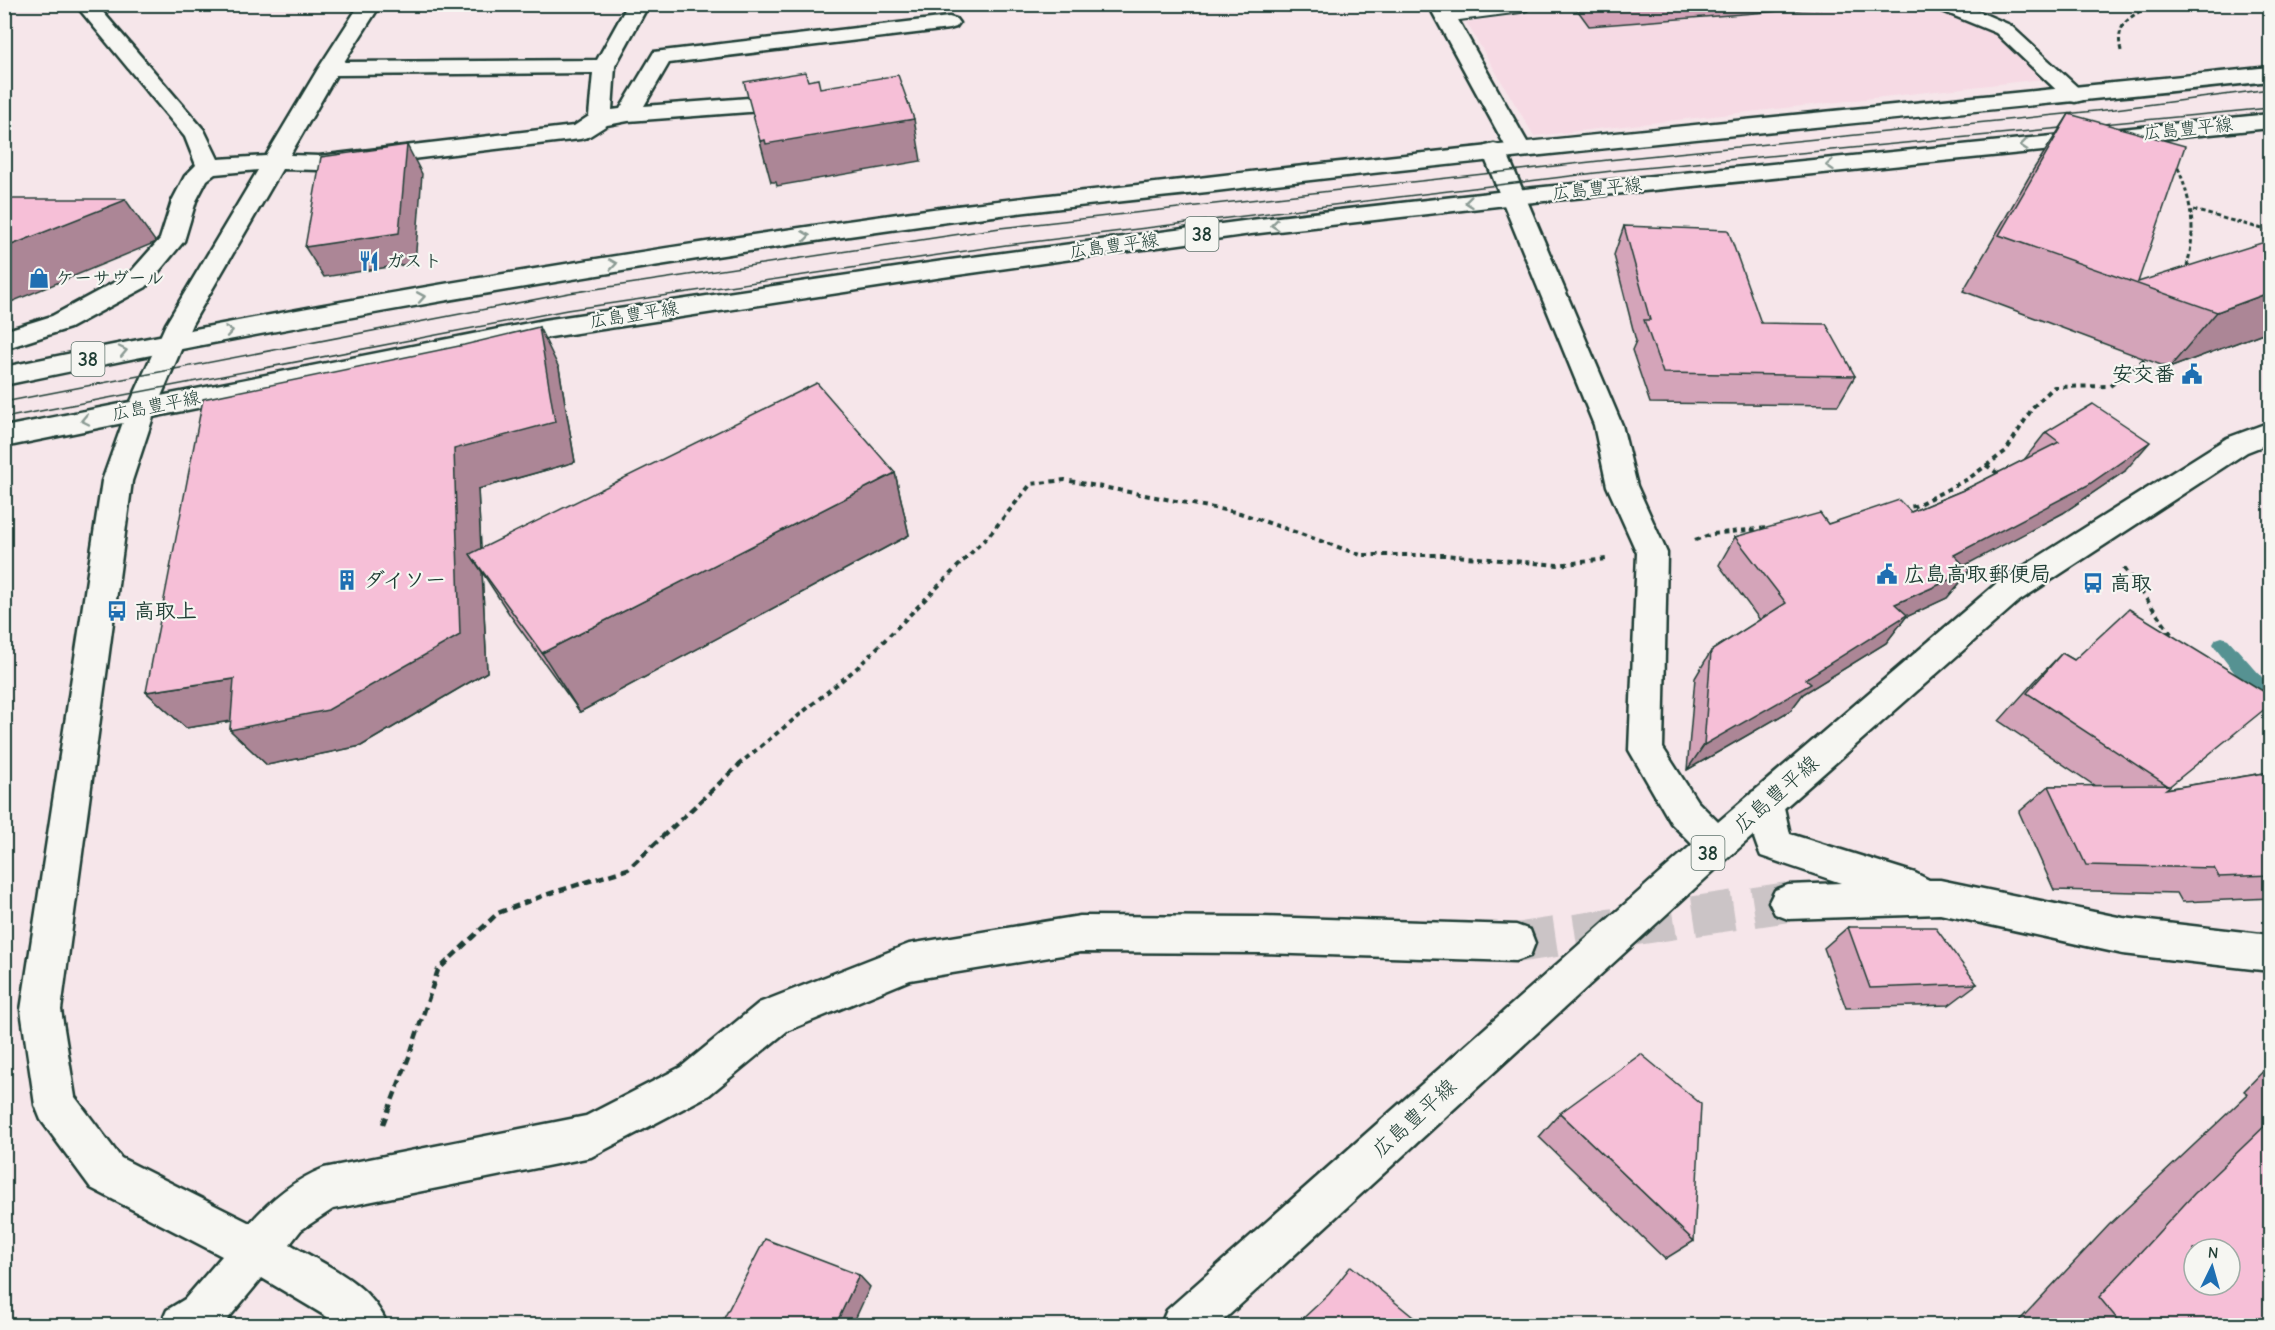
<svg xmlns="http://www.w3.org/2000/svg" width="2275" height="1330" font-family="'Comic Neue','Klee One',sans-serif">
	<rect width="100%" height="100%" fill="#f6e6ea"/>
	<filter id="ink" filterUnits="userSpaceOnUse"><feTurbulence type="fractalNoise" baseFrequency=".0167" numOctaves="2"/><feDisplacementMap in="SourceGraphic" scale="12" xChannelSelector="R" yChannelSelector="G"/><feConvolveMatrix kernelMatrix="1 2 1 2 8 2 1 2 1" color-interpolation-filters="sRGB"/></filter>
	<g filter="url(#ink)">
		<path fill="#f6dae4" d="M 1536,4 L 1924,5 L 1991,31 L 2043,79 L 1534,136 L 1466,22 L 1530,13 L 1537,10 Z"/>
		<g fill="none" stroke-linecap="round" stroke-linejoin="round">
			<path fill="#569292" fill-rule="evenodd" d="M 2222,637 L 2228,639 L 2270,686 L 2270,703 C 2251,698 2229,665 2216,649 L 2213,644 L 2216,639 Z"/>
			<path stroke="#cbc4c6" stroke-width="40" stroke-dasharray="40 20" stroke-linecap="butt" d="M 1516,943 L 1788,902"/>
			<g stroke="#1f3d34" stroke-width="4">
				<path id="service" d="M 1503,4 L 1530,4 L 1527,10 L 1521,12 L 1444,22 L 1436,17 L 1444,12 Z"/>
			</g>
			<g stroke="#1f3d34" stroke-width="5">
				<g id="minor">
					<path d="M 75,4 L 96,4 L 204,130 L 218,159 L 266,156 L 318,69 L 360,4 L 381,4 L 344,62 L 597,60 L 628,4 L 649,4 L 615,66 L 612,110 L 620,109 L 654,52 L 949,17 L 956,19 L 959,23 L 956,27 L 949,29 L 669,63 L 644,106 L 762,97 L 770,99 L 773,104 L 770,109 L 762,111 L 628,121 L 607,125 L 588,137 L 580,139 L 319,170 L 282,169 L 192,324 L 156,408 L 132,481 L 61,1010 L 75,1097 L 121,1158 L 250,1223 C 271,1199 294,1180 324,1168 L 586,1116 L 681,1067 L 759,1003 L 909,944 L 1080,916 L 1260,917 L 1516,925 L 1530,930 L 1535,943 L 1530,956 L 1516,961 L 1260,953 L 1080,952 L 910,980 L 787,1031 L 709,1095 L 591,1157 L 333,1209 L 301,1230 L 290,1244 C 328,1267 370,1282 388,1326 L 335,1326 L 329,1318 L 262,1278 L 222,1326 L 160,1326 L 167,1310 L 185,1299 L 222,1256 L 91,1188 L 41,1120 L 35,1105 L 21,1010 L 102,481 L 128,408 L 166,324 L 258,170 L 215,174 L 207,180 L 196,201 L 184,241 L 146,287 L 70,328 L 4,349 L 4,331 L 52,316 L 128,275 L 160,239 L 172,201 L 185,176 L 196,165 L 185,137 ZM 593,73 L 589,116 L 574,126 L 319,156 L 290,155 L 336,75 Z"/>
					<path d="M 1428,4 L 1449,4 L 1531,149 L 1527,154 L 1519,156 L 1511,154 L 1507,149 Z"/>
					<path d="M 1932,4 L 1961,4 L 2010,25 L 2086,95 L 2083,100 L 2075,102 L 2067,100 L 1996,33 L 1935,8 Z"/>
					<path d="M 1494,144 L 1502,146 L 1506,151 L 1622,425 L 1637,486 L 1667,553 L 1663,748 L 1697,801 L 1730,834 L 1735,845 L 1730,856 L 1717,861 L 1704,856 L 1671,823 L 1629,750 L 1637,553 L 1607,486 L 1594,425 L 1482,151 L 1486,146 Z"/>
					<path d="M 1765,787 L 1778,792 L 1783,803 L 1790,834 L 1915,873 L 1929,880 L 1940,880 L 2123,918 L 2270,935 L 2270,971 L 2123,954 L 1940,914 L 1788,919 L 1775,914 L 1769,902 L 1775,890 L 1788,885 L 1841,883 L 1761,856 C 1753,838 1744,810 1752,792 Z"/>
				</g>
			</g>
			<g stroke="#1f3d34" stroke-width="5">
				<g id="primary">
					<path d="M 2270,67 L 2270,81 C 1916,118 1561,150 1207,192 C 1116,202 1024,211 933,224 C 622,268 312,320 4,385 L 4,367 C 312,303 622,252 933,209 C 1024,197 1116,188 1207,177 C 1561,136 1916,104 2270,67 Z"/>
					<path d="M 2270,114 L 2270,128 L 1515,204 L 1251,234 L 943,277 L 544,338 L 4,447 L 4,427 L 544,320 L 943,261 L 1251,220 L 1515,190 Z"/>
					<path d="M 2270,422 L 2270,443 L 2247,452 L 2019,601 L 1730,856 L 1217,1326 L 1160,1326 L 1167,1310 L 1704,834 L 1997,583 L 2227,438 Z"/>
				</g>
			</g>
			<g stroke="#1f3d34" stroke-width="3" stroke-dasharray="4.5 3" stroke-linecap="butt">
				<path d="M 2121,51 C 2114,22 2132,16 2154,4"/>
				<path d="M 2178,167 C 2192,206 2197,229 2186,270"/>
				<path d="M 2193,210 L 2270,231"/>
			</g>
			<g stroke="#1f3d34" stroke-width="4" stroke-dasharray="5 4.5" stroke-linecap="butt">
				<path d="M 1986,465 L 2000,475"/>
				<path d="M 1902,508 L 1915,506 L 1968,479 L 2006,451 L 2033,407 L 2054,387 L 2110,386 L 2149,356"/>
				<path d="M 1695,540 L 1712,534 L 1768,528"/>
				<path d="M 2124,568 L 2174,638"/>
				<path d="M 2257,708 L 2270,718"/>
				<path d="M 738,765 L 858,667 L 991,533 L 1031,484 L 1065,480 L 1240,513 L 1361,555 L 1444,555 L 1558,565 L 1606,559"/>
			</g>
			<path stroke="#1f3d34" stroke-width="4.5" stroke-dasharray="8 5" stroke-linecap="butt" d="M 383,1124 L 409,1057 L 438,970 L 498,913 L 545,895 L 628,869 L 740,764"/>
			<use href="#service" fill="#f6f6f2" fill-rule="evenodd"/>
			<use href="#minor" fill="#f6f6f2" fill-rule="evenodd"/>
			<use href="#primary" fill="#f6f6f2" fill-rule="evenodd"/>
			<g stroke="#1f3d34" stroke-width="1.5">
				<path d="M 4,402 L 569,293 L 1000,228 L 1608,160 L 2115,109 L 2270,89"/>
				<path d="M 4,418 L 567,310 L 1006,245 L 1612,171 L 2270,108"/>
			</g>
		</g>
		<g fill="#d4a4b9" stroke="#1f3d34" stroke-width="1.5">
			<path d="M 1573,4 L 1869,4 L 1589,26 Z"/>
			<path d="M 2069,114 L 2138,282 L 2271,330 L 2169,368 L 1963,291 L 2033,170 Z"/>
			<path d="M 1624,226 L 1761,323 L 1855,376 L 1838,405 L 1650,403 L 1632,350 L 1636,341 L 1614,255 Z"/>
			<path d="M 559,368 L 575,462 L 478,489 L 481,548 L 895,473 L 909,535 L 580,712 L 510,615 L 482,572 L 487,672 L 361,746 L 267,765 L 230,730 L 231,721 L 186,728 L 146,692 Z"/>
			<path d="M 2046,432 L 2125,471 L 2063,513 L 1964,565 L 1970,571 L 1947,598 L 1906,617 L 1886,643 L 1803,694 L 1791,710 L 1687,770 L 1695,678 L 1711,651 L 1760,620 L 1719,565 L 1735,537 L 1911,512 L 1966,489 L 2024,460 Z"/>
			<path d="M 2062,653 L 2074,660 L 2271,696 L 2166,789 L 2271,772 L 2271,898 L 2182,902 L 2177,893 L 2054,890 L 2019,812 L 2049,786 L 2095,786 L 1999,721 L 2034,682 Z"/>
			<path d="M 1848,927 L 1977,984 L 1949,1005 L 1846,1008 L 1824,948 Z"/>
			<path d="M 2271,1063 L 2271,1326 L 2022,1326 L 2018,1322 L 2109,1225 L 2248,1094 L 2244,1091 Z"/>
			<path d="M 1560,1113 L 1694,1241 L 1665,1259 L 1539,1137 Z"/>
		</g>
		<g fill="#ac8696" stroke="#1f3d34" stroke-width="1.5">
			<path d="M 914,119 L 921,161 L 777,186 L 776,182 L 771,182 L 760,141 Z"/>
			<path d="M 407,145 L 422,174 L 415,263 L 324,277 L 305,247 Z"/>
			<path d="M 125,199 L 155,241 L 154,243 L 4,305 L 4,248 Z"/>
			<path d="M 2271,292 L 2271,330 L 2169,368 L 2217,312 Z"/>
			<path d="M 539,327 L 559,368 L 575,462 L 478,489 L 482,570 L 470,554 L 482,572 L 487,672 L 361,746 L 267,765 L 230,730 L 454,449 Z"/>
			<path d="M 2150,442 L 2125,471 L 2063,513 L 1932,583 L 1954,555 Z"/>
			<path d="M 895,473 L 909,535 L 580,712 L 542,653 Z"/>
			<path d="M 1970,571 L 1947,598 L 1906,617 L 1886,643 L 1803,694 L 1791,710 L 1687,770 L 1704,745 L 1805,679 L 1895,604 Z"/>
			<path d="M 234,679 L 270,715 L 186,728 L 146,692 Z"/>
			<path d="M 859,1275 L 870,1287 L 852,1326 L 835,1326 Z"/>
		</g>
		<g fill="#f6bfd7" stroke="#1f3d34" stroke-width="1.5" fill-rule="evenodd">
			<path d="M 805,72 L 808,81 L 818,79 L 820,88 L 898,75 L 914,119 L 766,144 L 765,140 L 760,141 L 744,82 Z"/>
			<path d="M 2069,114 L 2185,146 L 2138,282 L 2271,240 L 2271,292 L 2217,312 L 1999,235 Z"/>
			<path d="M 407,145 L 399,233 L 305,247 L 321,157 Z"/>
			<path d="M 4,199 L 125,199 L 123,201 L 4,248 Z"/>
			<path d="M 1624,226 L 1728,230 L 1761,323 L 1826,324 L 1855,376 L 1663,373 L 1644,320 L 1650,320 Z"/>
			<path d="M 539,327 L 555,422 L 454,449 L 460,635 L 328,710 L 230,730 L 234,679 L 146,692 L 203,399 L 464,345 Z"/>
			<path d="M 817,383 L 895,473 L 542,653 L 470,554 Z"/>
			<path d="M 2093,404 L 2150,442 L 2088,485 L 1954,555 L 1970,571 L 1895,604 L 1907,615 L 1805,679 L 1811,684 L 1704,745 L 1711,651 L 1786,603 L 1735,537 L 1820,513 L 1828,524 L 1899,500 L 1911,512 L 1966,489 L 2059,442 L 2046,432 Z"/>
			<path d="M 2129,609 L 2271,696 L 2271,704 L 2166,789 L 2271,772 L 2271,875 L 2219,877 L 2214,868 L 2086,865 L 2049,786 L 2167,785 L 2027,693 L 2062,653 L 2074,660 Z"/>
			<path d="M 1848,927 L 1935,927 L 1977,984 L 1870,988 Z"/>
			<path d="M 1641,1054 L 1701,1104 L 1694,1241 L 1560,1113 Z"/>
			<path d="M 2271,1120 L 2271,1326 L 2123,1326 L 2099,1297 L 2194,1194 ZM 2194,1249 L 2230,1249 L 2230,1285 L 2194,1285 Z"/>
			<path d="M 765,1239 L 859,1275 L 835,1326 L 720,1326 Z"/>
			<path d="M 1351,1266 L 1424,1326 L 1295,1326 L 1329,1294 Z"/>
		</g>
		<defs><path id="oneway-chevron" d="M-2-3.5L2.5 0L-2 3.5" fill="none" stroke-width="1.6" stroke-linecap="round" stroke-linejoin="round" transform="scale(1.5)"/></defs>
		<g stroke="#8a9a93">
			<use href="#oneway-chevron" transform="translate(2024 145) rotate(174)"/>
			<use href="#oneway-chevron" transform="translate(1830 165) rotate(174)"/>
			<use href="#oneway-chevron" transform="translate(1469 202) rotate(174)"/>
			<use href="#oneway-chevron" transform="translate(1275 225) rotate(174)"/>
			<use href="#oneway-chevron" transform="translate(806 236) rotate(-8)"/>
			<use href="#oneway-chevron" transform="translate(613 264) rotate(-8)"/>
			<use href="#oneway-chevron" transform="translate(421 297) rotate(-10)"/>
			<use href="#oneway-chevron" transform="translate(229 331) rotate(-10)"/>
			<use href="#oneway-chevron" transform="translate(123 351) rotate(-12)"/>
			<use href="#oneway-chevron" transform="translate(85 420) rotate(168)"/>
		</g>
	</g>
	<defs>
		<g id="restaurant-bare" transform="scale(1.62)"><path d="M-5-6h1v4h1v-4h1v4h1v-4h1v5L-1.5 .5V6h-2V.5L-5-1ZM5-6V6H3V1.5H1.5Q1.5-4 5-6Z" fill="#1f6fb2" stroke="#f6f6f2" stroke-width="2.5" paint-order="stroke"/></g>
		<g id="shop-bare" transform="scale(1.62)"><path d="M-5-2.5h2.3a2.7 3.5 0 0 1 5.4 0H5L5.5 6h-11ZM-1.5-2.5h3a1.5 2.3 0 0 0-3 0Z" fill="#1f6fb2" stroke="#f6f6f2" stroke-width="2.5" paint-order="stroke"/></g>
		<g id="civic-bare" transform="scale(1.62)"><path d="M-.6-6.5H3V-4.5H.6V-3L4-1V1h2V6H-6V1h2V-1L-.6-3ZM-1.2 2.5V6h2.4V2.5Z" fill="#1f6fb2" stroke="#f6f6f2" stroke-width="2.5" paint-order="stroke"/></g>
		<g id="building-bare" transform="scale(1.62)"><path d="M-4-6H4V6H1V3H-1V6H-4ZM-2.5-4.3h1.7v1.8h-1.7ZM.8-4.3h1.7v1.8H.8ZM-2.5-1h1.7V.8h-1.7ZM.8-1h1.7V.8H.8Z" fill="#1f6fb2" stroke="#f6f6f2" stroke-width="2.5" paint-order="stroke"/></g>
		<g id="bus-bare" transform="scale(1.62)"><path d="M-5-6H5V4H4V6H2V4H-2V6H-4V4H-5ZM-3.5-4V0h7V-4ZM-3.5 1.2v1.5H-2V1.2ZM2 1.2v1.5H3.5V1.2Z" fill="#1f6fb2" stroke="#f6f6f2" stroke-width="2.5" paint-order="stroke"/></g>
	</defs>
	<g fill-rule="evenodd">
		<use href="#restaurant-bare" x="369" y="261"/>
		<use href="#shop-bare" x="39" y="278"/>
		<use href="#civic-bare" x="2192" y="374"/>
		<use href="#civic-bare" x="1887" y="574"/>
		<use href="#building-bare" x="347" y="580"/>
		<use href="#bus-bare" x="2093" y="583"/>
		<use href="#bus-bare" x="117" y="611"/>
	</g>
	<g text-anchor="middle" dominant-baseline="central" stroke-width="4.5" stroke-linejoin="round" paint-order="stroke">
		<g font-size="18" fill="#1f3d34" stroke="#f6f6f2">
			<text transform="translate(2188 129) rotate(-6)">広島豊平線</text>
			<text transform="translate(1597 189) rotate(-6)">広島豊平線</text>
			<text transform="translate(1114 246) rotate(-8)">広島豊平線</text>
			<text transform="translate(634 315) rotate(-9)">広島豊平線</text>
			<text transform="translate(156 406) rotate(-11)">広島豊平線</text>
		</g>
		<g font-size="18" font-weight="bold" fill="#1f3d34" stroke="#f6f6f2" text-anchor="start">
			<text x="386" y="261">ガスト</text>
			<text x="56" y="278">ケーサヴール</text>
		</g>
		<g fill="#f6f6f2" stroke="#60746d" stroke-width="1.5">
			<rect x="1185.5" y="217" width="33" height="34" rx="4.5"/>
			<rect x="71.5" y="342" width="33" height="34" rx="4.5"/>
			<rect x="1691.5" y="836" width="33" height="34" rx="4.5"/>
		</g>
		<g font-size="20" font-weight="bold" fill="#1f3d34">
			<text x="1202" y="234">38</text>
			<text x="88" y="359">38</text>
			<text x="1708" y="853">38</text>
		</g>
		<g font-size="21" font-weight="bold" fill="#1f3d34" stroke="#f6f6f2" text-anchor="start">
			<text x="2175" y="374" text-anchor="end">安交番</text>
			<text x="1904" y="574">広島高取郵便局</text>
			<text x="364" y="580">ダイソー</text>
			<text x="2110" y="583">高取</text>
			<text x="134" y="611">高取上</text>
		</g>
		<g font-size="21" fill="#1f3d34" stroke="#f6f6f2">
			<text transform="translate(1776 794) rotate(-41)">広島豊平線</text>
			<text transform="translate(1414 1118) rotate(-42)">広島豊平線</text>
		</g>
	</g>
	<rect width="2275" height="1330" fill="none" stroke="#f6f6f2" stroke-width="24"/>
	<rect x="12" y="12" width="2251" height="1306" fill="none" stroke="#1f3d34" stroke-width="2" filter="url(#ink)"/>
	<g transform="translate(2212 1267) rotate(5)"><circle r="28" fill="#f6f6f2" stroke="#a0aca6" stroke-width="1.5"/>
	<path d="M0-4.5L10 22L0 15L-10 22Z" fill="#1f6fb2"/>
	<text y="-9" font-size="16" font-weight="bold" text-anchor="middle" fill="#1f3d34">N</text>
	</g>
</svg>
